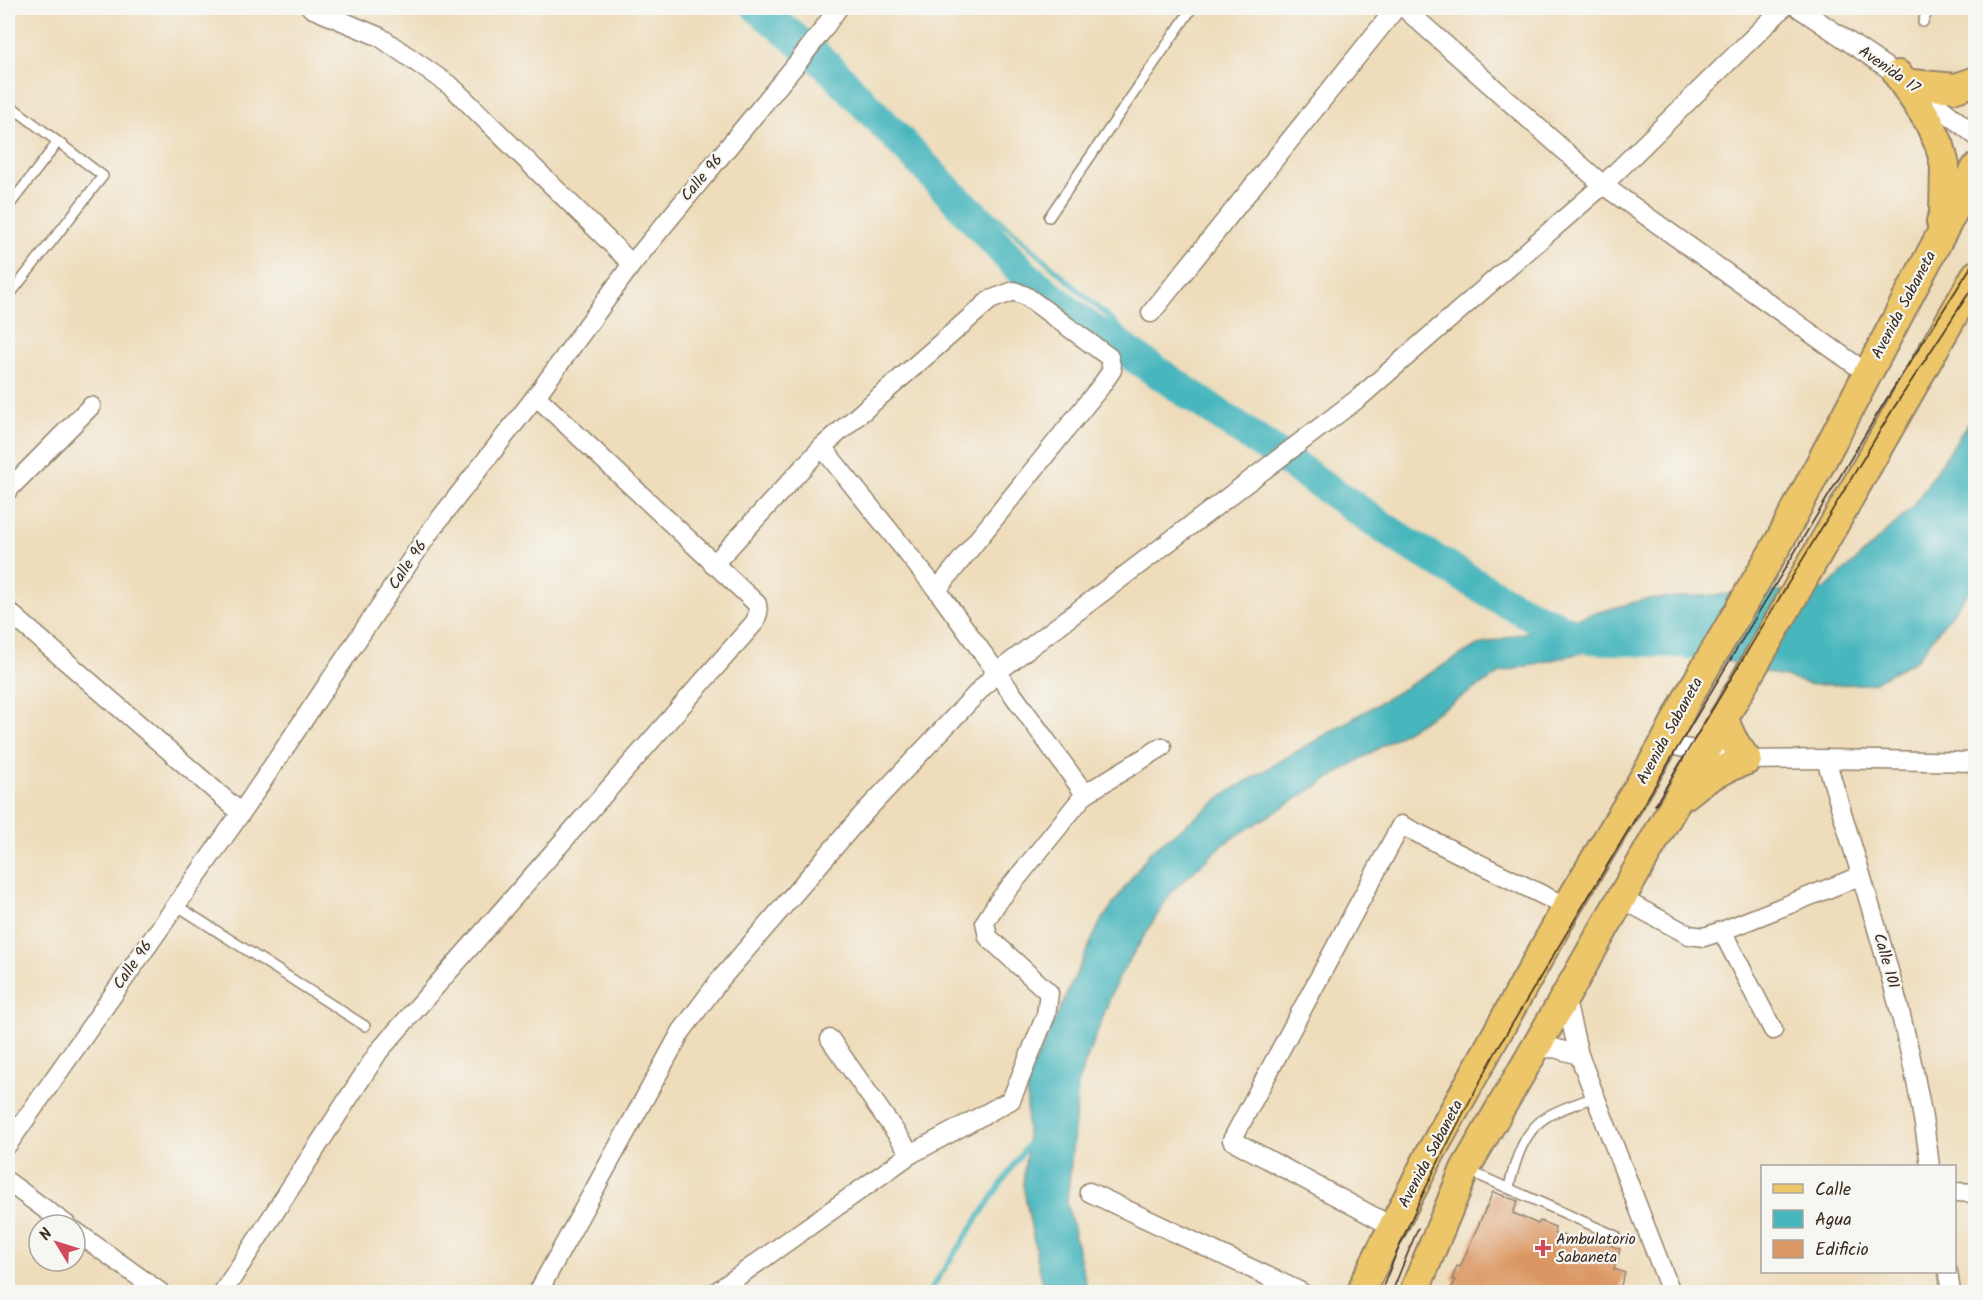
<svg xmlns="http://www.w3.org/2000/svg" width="1983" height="1300" font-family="Kalam,sans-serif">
	<rect width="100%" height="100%" fill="#f6f6f2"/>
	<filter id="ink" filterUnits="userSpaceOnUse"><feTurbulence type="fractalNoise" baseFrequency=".0167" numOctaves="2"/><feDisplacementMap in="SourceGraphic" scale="12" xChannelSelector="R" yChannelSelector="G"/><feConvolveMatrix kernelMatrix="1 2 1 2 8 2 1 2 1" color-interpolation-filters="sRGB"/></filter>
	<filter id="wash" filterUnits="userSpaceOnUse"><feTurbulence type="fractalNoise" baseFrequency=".008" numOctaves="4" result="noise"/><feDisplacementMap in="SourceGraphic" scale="24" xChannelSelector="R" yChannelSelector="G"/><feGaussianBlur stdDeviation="1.35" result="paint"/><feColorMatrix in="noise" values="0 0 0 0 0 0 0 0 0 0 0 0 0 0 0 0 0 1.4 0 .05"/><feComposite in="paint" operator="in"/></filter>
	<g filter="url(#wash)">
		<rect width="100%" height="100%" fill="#eedcba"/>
		<path fill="#47b6bd" stroke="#41706e" stroke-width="1.5" d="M 1975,413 L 1975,583 L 1916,660 L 1870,684 L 1813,685 L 1691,651 L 1655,635 L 1502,672 L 1226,842 L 1172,891 L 1117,980 L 1079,1079 L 1067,1203 L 1088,1292 L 1044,1292 L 1023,1185 L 1027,1145 L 1027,1080 L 1100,923 L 1150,852 L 1230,791 L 1476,646 L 1646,599 L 1825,589 L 1911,509 Z"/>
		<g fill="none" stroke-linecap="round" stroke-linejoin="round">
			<g stroke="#47b6bd" stroke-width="5">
				<path d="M 764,8 L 1135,341 L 1290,452 L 1479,578 L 1573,619"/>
				<path d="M 929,1292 L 1027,1145"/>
			</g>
			<g stroke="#47b6bd" stroke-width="32">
				<path d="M 758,8 L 828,66 L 950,193 L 1024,274 L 1087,326 L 1153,369 L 1405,542 L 1508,603 L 1576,638"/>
				<path d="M 1590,638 L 1714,644"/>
			</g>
		</g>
		<g id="blocks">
			<path fill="#db9764" d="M 1493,1192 L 1518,1201 L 1513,1213 L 1538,1224 L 1540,1221 L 1555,1227 L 1554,1234 L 1605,1243 L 1620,1249 L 1614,1269 L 1625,1273 L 1618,1293 L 1450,1293 L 1455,1280 L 1452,1279 L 1457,1266 L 1460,1267 Z"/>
		</g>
	</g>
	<g filter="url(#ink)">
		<use href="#blocks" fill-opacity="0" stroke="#94836c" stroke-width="1.5"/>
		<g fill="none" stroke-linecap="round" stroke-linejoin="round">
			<g stroke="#94836c" stroke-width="12">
				<g id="lane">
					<path d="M 1923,22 L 1929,8"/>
					<path d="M 8,104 L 103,176 L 8,297"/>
					<path d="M 8,123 L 17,111"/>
					<path d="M 8,207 L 58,142"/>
					<path d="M 1049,217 L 1192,8"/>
					<path d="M 176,905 L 365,1026"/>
					<path d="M 1467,1170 L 1616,1236"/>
					<path d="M 1509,1187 C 1515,1161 1524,1128 1550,1115 C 1564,1107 1580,1103 1594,1097"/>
				</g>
			</g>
			<g stroke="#94836c" stroke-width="21">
				<g id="street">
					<path d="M 311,8 L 380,37 L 452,87 L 632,264"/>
					<path d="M 1404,8 L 1603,185 L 1868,374"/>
					<path d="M 1799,8 L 1911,84 L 1976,136"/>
					<path d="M 1151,313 L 1396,8"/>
					<path d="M 8,490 L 91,406"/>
					<path d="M 713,565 L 822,447 L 990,300 L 1014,291 L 1026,296 L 1109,357 L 1112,370 L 1101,386 L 937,590"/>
					<path d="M 8,611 L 241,813"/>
					<path d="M 1664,744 L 1747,760 L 1826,759 L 1976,762"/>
					<path d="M 1826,759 C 1865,893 1913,1027 1930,1166"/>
					<path d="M 1085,794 L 1162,747"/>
					<path d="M 1620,898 L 1689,935 L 1704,937 L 1722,931"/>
					<path d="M 1565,997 L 1579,1055 L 1671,1292"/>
					<path d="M 1773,1030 L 1722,931 L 1860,876"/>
					<path d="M 830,1039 L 911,1154"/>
					<path d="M 1535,1049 L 1554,1048 L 1579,1055"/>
					<path d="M 8,1144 L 241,813 L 431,530 L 536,396 L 632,264 L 798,62 L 822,31 L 838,8"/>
					<path d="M 8,1182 L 67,1225"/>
					<path d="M 1089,1192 L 1301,1292"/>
					<path d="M 1954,1192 L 1976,1193"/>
					<path d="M 1393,1227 L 1232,1140 L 1401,825 L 1567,907"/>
					<path d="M 75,1231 L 160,1292"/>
					<path d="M 1948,1272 L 1951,1292"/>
					<path d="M 223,1292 L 379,1051 L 755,622 L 758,613 L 757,604 L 536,396"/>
					<path d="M 538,1292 L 681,1032 L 719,981 L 862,815 L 996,673 L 1360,397 L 1603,185 L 1783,8"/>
					<path d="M 716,1292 L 911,1154 L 1011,1100 L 1046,1015 L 1049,993 L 988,937 L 985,922 L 997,903 L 1085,794 L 937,590 L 822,447"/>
				</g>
			</g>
			<g stroke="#94836c" stroke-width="32">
				<g id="primary">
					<path d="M 1898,75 L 1928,120 L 1940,146 L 1945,166 L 1944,214 L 1941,222"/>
					<path d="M 1911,84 L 1956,88 L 1976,81"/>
					<path d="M 1686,794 C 1704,778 1723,768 1747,760 C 1736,746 1728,734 1724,717"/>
					<path d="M 1362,1292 L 1366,1280 L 1430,1154 L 1567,907 L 1664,744 L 1688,697 L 1780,540 L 1976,168"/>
					<path d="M 1414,1292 L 1465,1169 L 1565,997 L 1976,275"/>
				</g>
			</g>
			<use href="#lane" stroke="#fff" stroke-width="9"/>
			<use href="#street" stroke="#fff" stroke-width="18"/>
			<use href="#primary" stroke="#ecc669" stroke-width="28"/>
			<g stroke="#3b2a1e" stroke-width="1.5">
				<path d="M 1655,805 L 1893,409 L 1976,282"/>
				<path d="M 1381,1292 C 1413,1207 1456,1126 1499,1046 L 1884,403 L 1976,259"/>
				<path d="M 1392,1292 L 1418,1228"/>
			</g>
		</g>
	</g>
	<path fill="#d1495b" stroke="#f6f6f2" stroke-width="2" d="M1540 1239h6v6h6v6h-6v6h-6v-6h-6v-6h6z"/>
	<g text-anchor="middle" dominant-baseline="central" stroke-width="4.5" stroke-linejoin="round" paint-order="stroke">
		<g font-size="16" fill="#3b2a1e" stroke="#f6f6f2">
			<text transform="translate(1889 70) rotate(35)">Avenida 17</text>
			<text transform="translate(702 178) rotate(-50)">Calle 96</text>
			<text transform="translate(1904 305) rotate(-62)">Avenida Sabaneta</text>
			<text transform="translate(408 565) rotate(-56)">Calle 96</text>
			<text transform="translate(1670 731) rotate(-61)">Avenida Sabaneta</text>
			<text transform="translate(1886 961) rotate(74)">Calle 101</text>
			<text transform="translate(133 965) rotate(-55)">Calle 96</text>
			<text transform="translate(1431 1154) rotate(-62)">Avenida Sabaneta</text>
		</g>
		<g font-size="16" fill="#3b2a1e" stroke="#f6f6f2" text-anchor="start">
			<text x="1556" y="1239">Ambulatorio<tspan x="1556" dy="18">Sabaneta</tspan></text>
		</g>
	</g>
	<rect width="1983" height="1300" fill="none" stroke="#f6f6f2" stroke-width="30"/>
	<rect x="1761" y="1165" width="195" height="108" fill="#f6f6f2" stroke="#aba49d" stroke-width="1.5"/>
	<rect x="1773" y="1184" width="30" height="9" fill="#ecc669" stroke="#aba49d" stroke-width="1.5"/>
	<text x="1815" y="1195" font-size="18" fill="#3b2a1e">Calle</text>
	<rect x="1773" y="1210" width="30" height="18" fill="#47b6bd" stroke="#aba49d" stroke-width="1.5"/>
	<text x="1815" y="1225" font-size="18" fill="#3b2a1e">Agua</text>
	<rect x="1773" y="1240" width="30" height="18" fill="#db9764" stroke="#aba49d" stroke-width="1.5"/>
	<text x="1815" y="1255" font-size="18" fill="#3b2a1e">Edificio</text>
	<g transform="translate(57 1243) rotate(308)"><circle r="28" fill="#f6f6f2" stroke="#aba49d" stroke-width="1.5"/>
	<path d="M0-4.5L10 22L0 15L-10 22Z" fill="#d1495b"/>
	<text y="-9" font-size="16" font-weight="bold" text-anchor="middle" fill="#3b2a1e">N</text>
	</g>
</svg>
